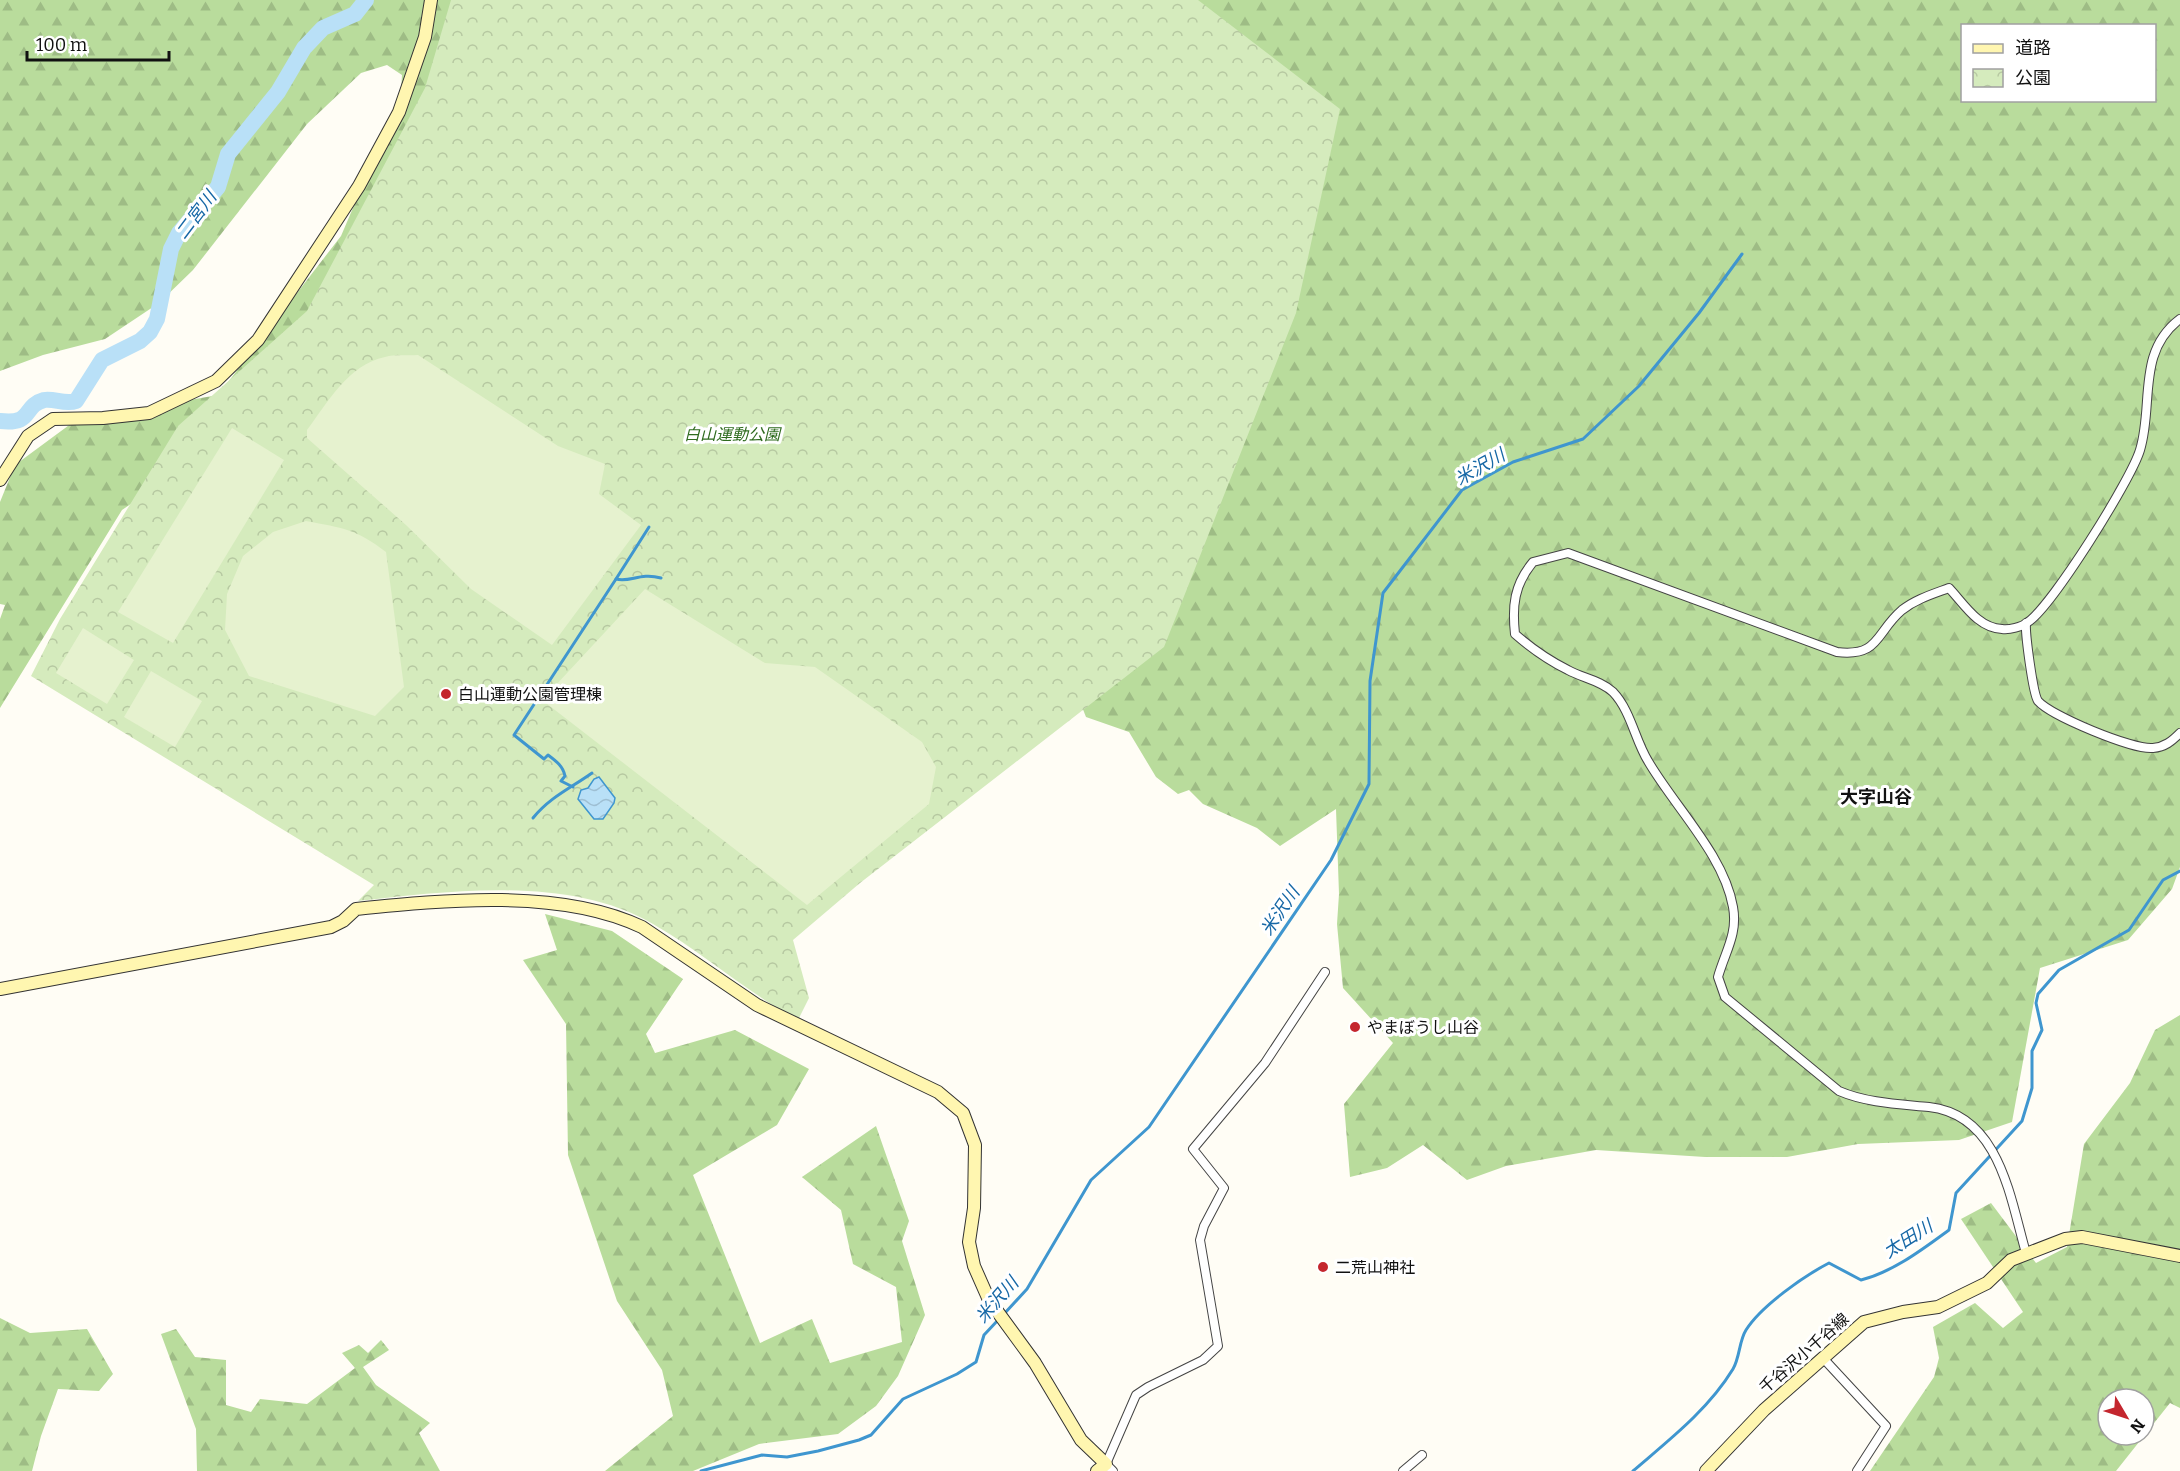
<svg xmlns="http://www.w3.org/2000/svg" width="2180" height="1471" font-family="Bitter,'Noto Sans JP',serif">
	<defs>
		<pattern id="forest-firs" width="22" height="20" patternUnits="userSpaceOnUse" patternTransform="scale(1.5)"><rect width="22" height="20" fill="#b9dc9c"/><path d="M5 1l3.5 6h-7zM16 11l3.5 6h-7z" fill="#9ebc85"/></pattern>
		<pattern id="park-crowns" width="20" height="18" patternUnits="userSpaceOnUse" patternTransform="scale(1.5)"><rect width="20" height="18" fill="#d5ebbd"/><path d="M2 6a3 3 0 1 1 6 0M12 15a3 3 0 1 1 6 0" fill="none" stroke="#b6c8a1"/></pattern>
		<pattern id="water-waves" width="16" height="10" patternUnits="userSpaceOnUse" patternTransform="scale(1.5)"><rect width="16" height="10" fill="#b9e0f7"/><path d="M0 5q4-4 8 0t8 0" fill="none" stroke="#9ebfd3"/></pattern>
	</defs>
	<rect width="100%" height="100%" fill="#fffdf5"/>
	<g fill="url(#forest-firs)" fill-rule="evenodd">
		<path d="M 0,0 L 2180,0 L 2180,867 L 2172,889 L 2128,940 L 2040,968 L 2012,1122 L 1959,1140 L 1858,1144 L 1787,1157 L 1705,1157 L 1596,1150 L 1506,1166 L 1467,1180 L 1423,1145 L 1387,1168 L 1350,1177 L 1344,1104 L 1393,1043 L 1343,988 L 1337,924 L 1339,894 L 1336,809 L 1280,846 L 1257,828 L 1203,804 L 1189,790 L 1178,794 L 1156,777 L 1129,732 L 1086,717 L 1060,651 L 191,463 L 122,510 L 0,708 L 0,619 L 5,605 L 0,604 L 0,502 L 15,465 L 76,420 L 218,395 L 341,236 L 385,133 L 401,90 L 402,75 L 387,65 L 361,73 L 307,124 L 193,270 L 159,303 L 105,339 L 43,355 L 0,371 ZM 1962,26 L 2154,26 L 2154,100 L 1962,100 Z"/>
		<path d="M 545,914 L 612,931 L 683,979 L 646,1034 L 655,1053 L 735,1030 L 809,1069 L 777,1125 L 693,1175 L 760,1343 L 812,1319 L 830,1363 L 902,1342 L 896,1287 L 853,1264 L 841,1210 L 802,1177 L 876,1126 L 909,1221 L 902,1241 L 925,1315 L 898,1376 L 876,1406 L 838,1434 L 759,1444 L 693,1471 L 605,1471 L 673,1416 L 662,1370 L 617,1301 L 568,1155 L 566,1024 L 523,960 L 557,950 Z"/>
		<path d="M 2180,1015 L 2180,1408 L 2170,1403 L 2116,1471 L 1870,1471 L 1934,1377 L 1939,1358 L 1933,1327 L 1975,1303 L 2003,1328 L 2023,1312 L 1961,1219 L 1991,1203 L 2036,1263 L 2067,1247 L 2084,1144 L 2130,1083 L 2155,1030 ZM 2108,1399 L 2144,1399 L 2144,1435 L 2108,1435 Z"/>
		<path d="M 0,1318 L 30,1333 L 87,1329 L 113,1374 L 99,1391 L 58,1389 L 41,1436 L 32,1471 L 0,1471 Z"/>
		<path d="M 176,1329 L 195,1357 L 226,1360 L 226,1405 L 251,1412 L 260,1399 L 307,1404 L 355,1368 L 342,1353 L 359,1345 L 368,1353 L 381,1340 L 389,1350 L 363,1367 L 376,1385 L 430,1423 L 419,1433 L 440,1471 L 197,1471 L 196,1429 L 161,1334 Z"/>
	</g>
	<path fill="url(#park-crowns)" d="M 451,0 L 1198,0 L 1340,109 L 1296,313 L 1164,647 L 860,883 L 793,940 L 809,998 L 798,1020 C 746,992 704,953 653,924 C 569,875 450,891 358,901 L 374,885 L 31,676 L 60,619 L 178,426 L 307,311 L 425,88 Z"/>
	<g fill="#e6f2cf">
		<path d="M 418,355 L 558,446 L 605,464 L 599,494 L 641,525 L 552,645 L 471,589 L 406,525 L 307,438 L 307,430 C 328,402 348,365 385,357 C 395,354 407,356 418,355 Z"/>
		<path d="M 232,428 L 284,460 L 173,643 L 118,612 Z"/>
		<path d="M 306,521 C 343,528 356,529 386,552 L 404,687 L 375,716 L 249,676 L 225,630 L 227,594 L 243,556 L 273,532 Z"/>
		<path d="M 645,589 L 765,663 L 815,667 L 922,742 L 936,767 L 929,804 L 807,905 L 542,700 Z"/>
		<path d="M 83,628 L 134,660 L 107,704 L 56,673 Z"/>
		<path d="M 151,671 L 202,701 L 175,747 L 124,717 Z"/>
	</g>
	<path fill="url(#water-waves)" stroke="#3f96cf" stroke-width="1.5" d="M 599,777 L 615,798 L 614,803 L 603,819 L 594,819 L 578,799 L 581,790 L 588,788 L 594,779 Z"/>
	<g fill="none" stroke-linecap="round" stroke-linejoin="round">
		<g stroke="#3f96cf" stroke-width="3">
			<path d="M 616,579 L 649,527"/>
			<path d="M 573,787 L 561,781 L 565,776 C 563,766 556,761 548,755 L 544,759 L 514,735 L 616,579 C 630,583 640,572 661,578"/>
			<path d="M 533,818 C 550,797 571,788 592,773"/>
			<path d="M 1004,1314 L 1027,1289 L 1091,1180 L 1149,1127 L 1331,860 L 1369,784 L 1370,681 L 1383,593 L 1462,490 L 1513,462 L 1583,439 L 1639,386 L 1699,313 L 1742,254"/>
			<path d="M 701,1471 L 762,1455 L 787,1457 L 818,1451 L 859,1440 L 871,1435 L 903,1399 L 957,1374 L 976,1362 L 984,1335 L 999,1319"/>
			<path d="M 1633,1471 C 1669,1440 1708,1410 1733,1369 C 1740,1357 1739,1341 1746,1330 C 1761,1306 1804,1276 1829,1263 L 1861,1280 C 1893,1272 1923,1249 1949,1230 L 1956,1193 L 2022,1121 L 2032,1088 L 2032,1051 L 2042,1030 L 2036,1003 L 2038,994 L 2059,970 L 2129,930 L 2163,880 L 2180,871"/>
		</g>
		<path stroke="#b9e0f7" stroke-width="16" d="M 0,421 C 34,425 22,406 44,400 C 54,398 65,405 76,401 L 102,360 L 140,341 L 150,332 L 157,319 L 171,249 L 179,233 L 218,187 L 228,154 L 278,92 L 304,48 L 323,28 L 355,14 L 366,0"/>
		<g stroke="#444" stroke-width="10">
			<g id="street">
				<path d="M 2026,623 C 2025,633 2033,694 2038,701 C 2051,716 2133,750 2153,748 C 2165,747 2172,741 2180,733"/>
				<path d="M 2026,1253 C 2010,1198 2000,1115 1929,1107 C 1899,1104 1867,1103 1839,1091 L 1725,997 L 1718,977 C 1725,952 1738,934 1733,907 C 1724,855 1674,806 1648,761 C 1635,740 1631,711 1613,692 C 1600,680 1582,678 1568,670 C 1548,660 1531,648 1515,634 C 1512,606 1514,585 1533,562 L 1568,553 L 1837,652 C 1880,657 1875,633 1902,610 C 1916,599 1933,594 1949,588 C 1964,604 1978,628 2002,629 C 2009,630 2022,627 2028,622 C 2052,606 2131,480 2140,450 C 2154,405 2136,352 2180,319"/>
				<path d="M 1822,1357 L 1886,1426 L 1857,1471"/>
				<path d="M 1113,1471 L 1106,1464 L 1136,1395 L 1148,1387 L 1203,1360 L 1218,1346 L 1200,1240 L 1204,1226 L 1224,1188 L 1193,1149 L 1265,1063 L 1325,972"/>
				<path d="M 1403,1471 L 1422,1455"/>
			</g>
		</g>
		<g stroke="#333" stroke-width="14">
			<g id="secondary">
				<path d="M 0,480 L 28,436 L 53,419 L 103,418 L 149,413 L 216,381 L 258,340 L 359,186 L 399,112 L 425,37 L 431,0"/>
				<path d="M 0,989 L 331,927 L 343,921 L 356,909 C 444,900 561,888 642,927 L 757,1005 L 938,1092 L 963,1113 L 975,1145 L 974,1208 L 969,1242 L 974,1266 L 989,1300 L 1035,1363 L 1081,1440 L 1106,1464 L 1097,1471"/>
				<path d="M 1706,1471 L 1764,1410 L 1864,1322 L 1903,1312 L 1938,1307 L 1987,1283 L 2011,1260 L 2065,1239 L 2082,1237 L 2180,1256"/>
			</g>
		</g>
		<use href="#street" stroke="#fff" stroke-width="8"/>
		<use href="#secondary" stroke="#fff6b0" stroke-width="12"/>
	</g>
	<g fill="#c4262e" stroke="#fff" stroke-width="2">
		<circle cx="446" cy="694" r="6"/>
		<circle cx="1355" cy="1027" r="6"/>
		<circle cx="1323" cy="1267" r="6"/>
	</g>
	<g text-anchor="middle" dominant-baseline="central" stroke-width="6" stroke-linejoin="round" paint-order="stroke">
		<g font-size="16" font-style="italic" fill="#2f6b1f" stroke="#fff">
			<text x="732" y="434">白山運動公園</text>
		</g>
		<g font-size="16" fill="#111" stroke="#fff" text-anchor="start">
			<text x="458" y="694">白山運動公園管理棟</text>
			<text x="1367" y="1027">やまぼうし山谷</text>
			<text x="1335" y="1267">二荒山神社</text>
		</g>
		<g font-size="16" fill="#111" stroke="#fff">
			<text transform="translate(1804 1353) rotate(-41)">千谷沢小千谷線</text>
		</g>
		<g font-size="18" font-style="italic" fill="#1768a6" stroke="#fff">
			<text transform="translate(196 215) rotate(-53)">二宮川</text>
			<text transform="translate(1480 467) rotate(-30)">米沢川</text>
			<text transform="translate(1280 911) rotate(-56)">米沢川</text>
			<text transform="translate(1908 1239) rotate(-32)">太田川</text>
			<text transform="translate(997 1300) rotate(-49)">米沢川</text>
		</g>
		<g font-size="18" font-weight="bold" fill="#111" stroke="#fff">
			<text x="1876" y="797">大字山谷</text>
		</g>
	</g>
	<rect x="1961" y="24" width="195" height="78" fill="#ffffff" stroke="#a0a0a0" stroke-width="1.5"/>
	<rect x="1973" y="44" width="30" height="9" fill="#fff6b0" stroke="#a0a0a0" stroke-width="1.5"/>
	<text x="2015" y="54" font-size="18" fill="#111111">道路</text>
	<rect x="1973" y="69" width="30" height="18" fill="url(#park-crowns)" stroke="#a0a0a0" stroke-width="1.5"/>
	<text x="2015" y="84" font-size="18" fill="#111111">公園</text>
	<g transform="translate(2126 1417) rotate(129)"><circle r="28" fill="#ffffff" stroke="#a0a0a0" stroke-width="1.5"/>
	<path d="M0-4.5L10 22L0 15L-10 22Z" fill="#c4262e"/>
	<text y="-9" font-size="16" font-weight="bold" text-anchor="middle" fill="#111111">N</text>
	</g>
	<path d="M27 51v9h142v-9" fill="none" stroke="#111111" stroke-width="3"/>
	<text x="36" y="51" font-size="18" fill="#111111" stroke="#ffffff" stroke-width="4.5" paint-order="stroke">100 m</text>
</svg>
